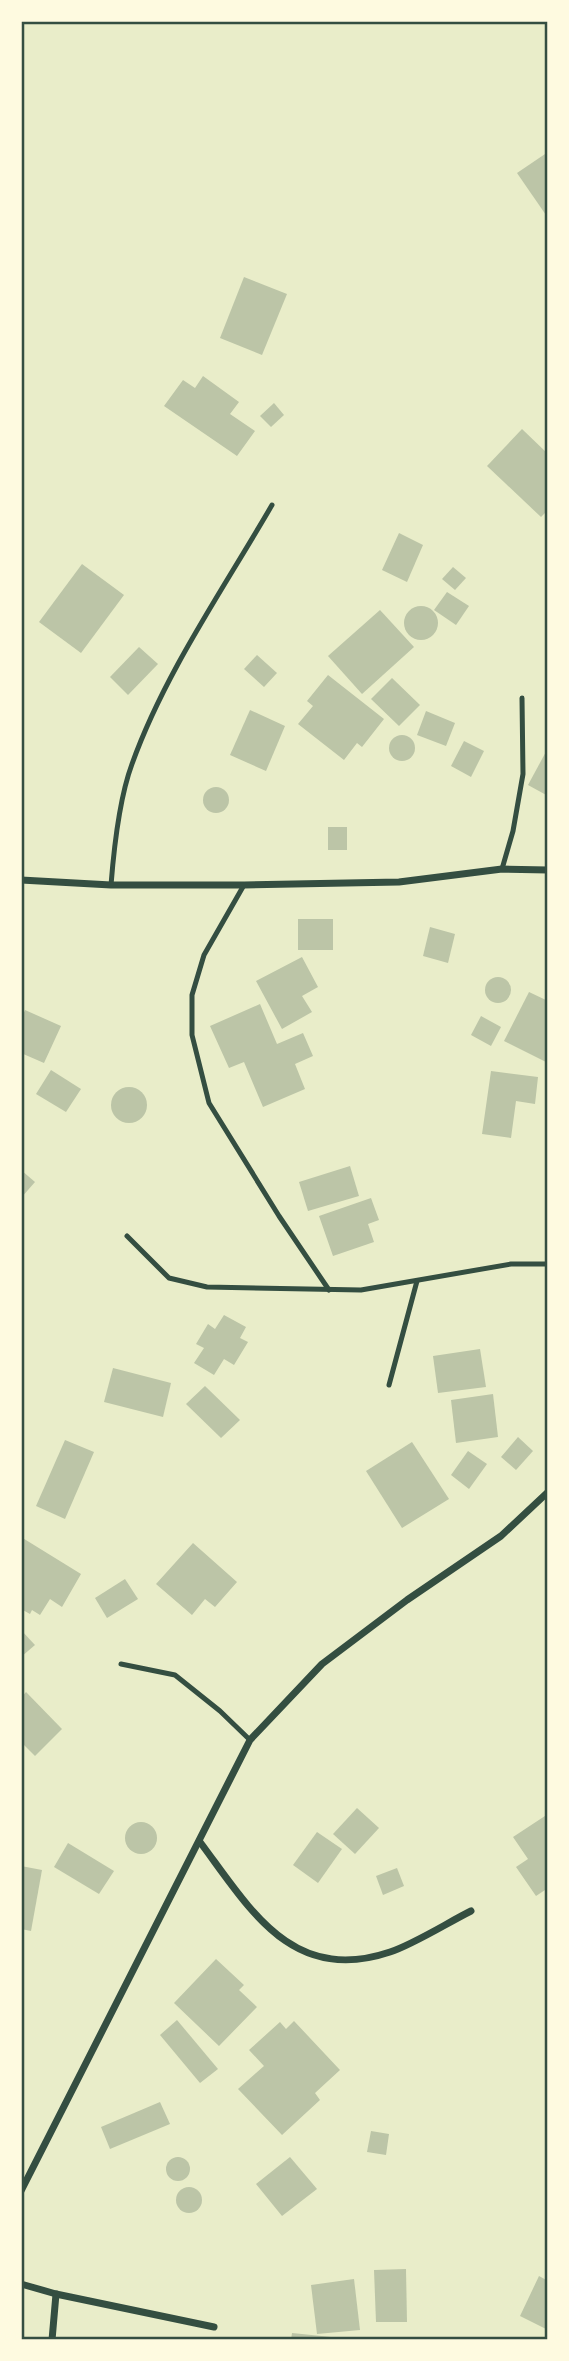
<svg xmlns="http://www.w3.org/2000/svg" width="569" height="2361" font-family="Raleway,sans-serif">
	<rect width="100%" height="100%" fill="#e9edc9"/>
	<g fill="#bcc5a7">
		<path d="M 548,152 L 548,218 L 517,173 Z"/>
		<path d="M 244,277 L 287,294 L 262,355 L 220,338 Z"/>
		<path d="M 203,376 L 239,402 L 230,414 L 255,431 L 237,456 L 164,406 L 183,380 L 195,388 Z"/>
		<path d="M 274,403 L 284,415 L 271,427 L 260,416 Z"/>
		<path d="M 522,429 L 548,454 L 548,510 L 541,517 L 487,466 Z"/>
		<path d="M 399,533 L 423,545 L 407,582 L 382,570 Z"/>
		<path d="M 82,564 L 124,595 L 81,653 L 39,622 Z"/>
		<path d="M 453,567 L 466,578 L 455,590 L 442,579 Z"/>
		<path d="M 447,592 L 469,606 L 456,625 L 434,610 Z"/>
		<circle cx="421" cy="623" r="17"/>
		<path d="M 380,610 L 414,647 L 362,694 L 328,656 Z"/>
		<path d="M 139,647 L 158,664 L 128,695 L 110,677 Z"/>
		<path d="M 257,655 L 277,673 L 264,687 L 244,669 Z"/>
		<path d="M 328,675 L 384,719 L 362,747 L 357,743 L 344,760 L 298,724 L 313,706 L 307,701 Z"/>
		<path d="M 392,678 L 420,705 L 399,726 L 371,699 Z"/>
		<path d="M 250,710 L 285,726 L 266,771 L 230,755 Z"/>
		<path d="M 426,711 L 455,723 L 446,746 L 417,735 Z"/>
		<circle cx="402" cy="748" r="13"/>
		<path d="M 464,741 L 484,751 L 471,777 L 451,766 Z"/>
		<path d="M 548,748 L 548,796 L 528,785 Z"/>
		<circle cx="216" cy="800" r="13"/>
		<rect x="328" y="827" width="19" height="23"/>
		<rect x="298" y="919" width="35" height="31"/>
		<path d="M 430,927 L 455,934 L 448,963 L 423,956 Z"/>
		<path d="M 302,957 L 318,987 L 302,996 L 312,1012 L 282,1029 L 256,981 Z"/>
		<circle cx="498" cy="990" r="13"/>
		<path d="M 529,992 L 548,1001 L 548,1063 L 504,1041 Z"/>
		<path d="M 260,1004 L 277,1044 L 303,1033 L 313,1056 L 295,1064 L 305,1089 L 263,1107 L 244,1062 L 229,1068 L 210,1026 Z"/>
		<path d="M 25,1010 L 61,1026 L 44,1063 L 21,1053 L 21,1020 Z"/>
		<path d="M 481,1016 L 501,1027 L 491,1046 L 471,1035 Z"/>
		<path d="M 51,1070 L 81,1089 L 66,1112 L 36,1094 Z"/>
		<path d="M 491,1071 L 538,1077 L 535,1104 L 516,1101 L 511,1138 L 482,1134 Z"/>
		<circle cx="129" cy="1105" r="18"/>
		<path d="M 350,1166 L 359,1196 L 308,1211 L 299,1182 Z"/>
		<path d="M 21,1170 L 35,1182 L 21,1198 Z"/>
		<path d="M 371,1198 L 379,1220 L 368,1224 L 374,1242 L 333,1256 L 319,1216 Z"/>
		<path d="M 224,1315 L 246,1327 L 240,1338 L 248,1342 L 234,1365 L 224,1359 L 214,1375 L 194,1363 L 204,1348 L 196,1344 L 208,1324 L 215,1329 Z"/>
		<path d="M 480,1349 L 486,1387 L 438,1393 L 433,1356 Z"/>
		<path d="M 113,1368 L 171,1383 L 163,1417 L 104,1402 Z"/>
		<path d="M 205,1386 L 240,1420 L 221,1438 L 186,1404 Z"/>
		<path d="M 493,1394 L 498,1437 L 456,1443 L 451,1400 Z"/>
		<path d="M 518,1437 L 533,1451 L 516,1470 L 501,1457 Z"/>
		<path d="M 65,1440 L 94,1452 L 65,1519 L 36,1506 Z"/>
		<path d="M 412,1442 L 449,1499 L 402,1528 L 366,1471 Z"/>
		<path d="M 468,1451 L 487,1464 L 469,1489 L 451,1475 Z"/>
		<path d="M 21,1537 L 81,1574 L 62,1607 L 50,1599 L 40,1615 L 32,1610 L 30,1614 L 21,1609 Z"/>
		<path d="M 193,1543 L 237,1582 L 215,1607 L 205,1599 L 192,1615 L 156,1584 Z"/>
		<path d="M 125,1579 L 138,1599 L 107,1618 L 95,1598 Z"/>
		<path d="M 21,1630 L 35,1645 L 21,1657 Z"/>
		<path d="M 26,1692 L 62,1729 L 35,1756 L 21,1742 L 21,1698 Z"/>
		<path d="M 357,1808 L 379,1828 L 355,1854 L 333,1834 Z"/>
		<path d="M 548,1814 L 548,1888 L 536,1896 L 516,1867 L 528,1859 L 513,1837 Z"/>
		<circle cx="141" cy="1838" r="16"/>
		<path d="M 317,1832 L 342,1849 L 318,1883 L 293,1865 Z"/>
		<path d="M 68,1843 L 114,1871 L 99,1894 L 54,1867 Z"/>
		<path d="M 21,1866 L 42,1870 L 31,1931 L 21,1929 Z"/>
		<path d="M 397,1868 L 404,1886 L 383,1895 L 376,1876 Z"/>
		<path d="M 216,1959 L 244,1985 L 239,1990 L 257,2007 L 219,2046 L 174,2003 Z"/>
		<path d="M 177,2020 L 218,2069 L 200,2083 L 160,2035 Z"/>
		<path d="M 294,2021 L 340,2070 L 315,2093 L 320,2100 L 282,2135 L 238,2089 L 264,2066 L 249,2050 L 280,2022 L 286,2029 Z"/>
		<path d="M 160,2102 L 170,2124 L 110,2149 L 101,2127 Z"/>
		<path d="M 371,2131 L 389,2134 L 386,2155 L 367,2152 Z"/>
		<path d="M 290,2157 L 317,2189 L 282,2216 L 256,2184 Z"/>
		<circle cx="178" cy="2169" r="12"/>
		<circle cx="189" cy="2200" r="13"/>
		<path d="M 406,2269 L 407,2322 L 376,2322 L 374,2270 Z"/>
		<path d="M 539,2276 L 548,2281 L 548,2330 L 520,2316 Z"/>
		<path d="M 354,2279 L 360,2330 L 317,2334 L 311,2285 Z"/>
		<path d="M 292,2333 L 341,2338 L 341,2340 L 291,2340 Z"/>
	</g>
	<g fill="none" stroke-linecap="round" stroke-linejoin="round">
		<g stroke="#344e41" stroke-width="5">
			<path d="M 502,869 L 513,831 L 523,774 L 522,698"/>
			<path d="M 111,885 C 114,847 119,799 132,764 C 164,674 224,588 272,505"/>
			<path d="M 244,885 L 204,955 L 192,995 L 192,1035 L 209,1103 L 279,1216 L 329,1290"/>
			<path d="M 127,1236 L 169,1278 L 207,1287 L 361,1290 L 511,1264 L 548,1264"/>
			<path d="M 389,1385 L 417,1281"/>
			<path d="M 121,1664 L 175,1675 L 220,1711 L 250,1740"/>
		</g>
		<g stroke="#344e41" stroke-width="7">
			<path d="M 21,880 L 111,885 L 244,885 L 399,882 L 502,869 L 548,870"/>
			<path d="M 200,1842 C 250,1909 292,1985 390,1952 C 414,1944 447,1923 471,1911"/>
			<path d="M 21,2191 L 250,1740 L 322,1664 L 407,1600 L 501,1536 L 548,1492"/>
			<path d="M 21,2284 L 56,2294 L 214,2327"/>
			<path d="M 52,2340 L 56,2294"/>
		</g>
	</g>
	<rect width="569" height="2361" fill="none" stroke="#fefae0" stroke-width="46"/>
	<rect x="23" y="23" width="523" height="2315" fill="none" stroke="#344e41" stroke-width="2.5"/>
</svg>
